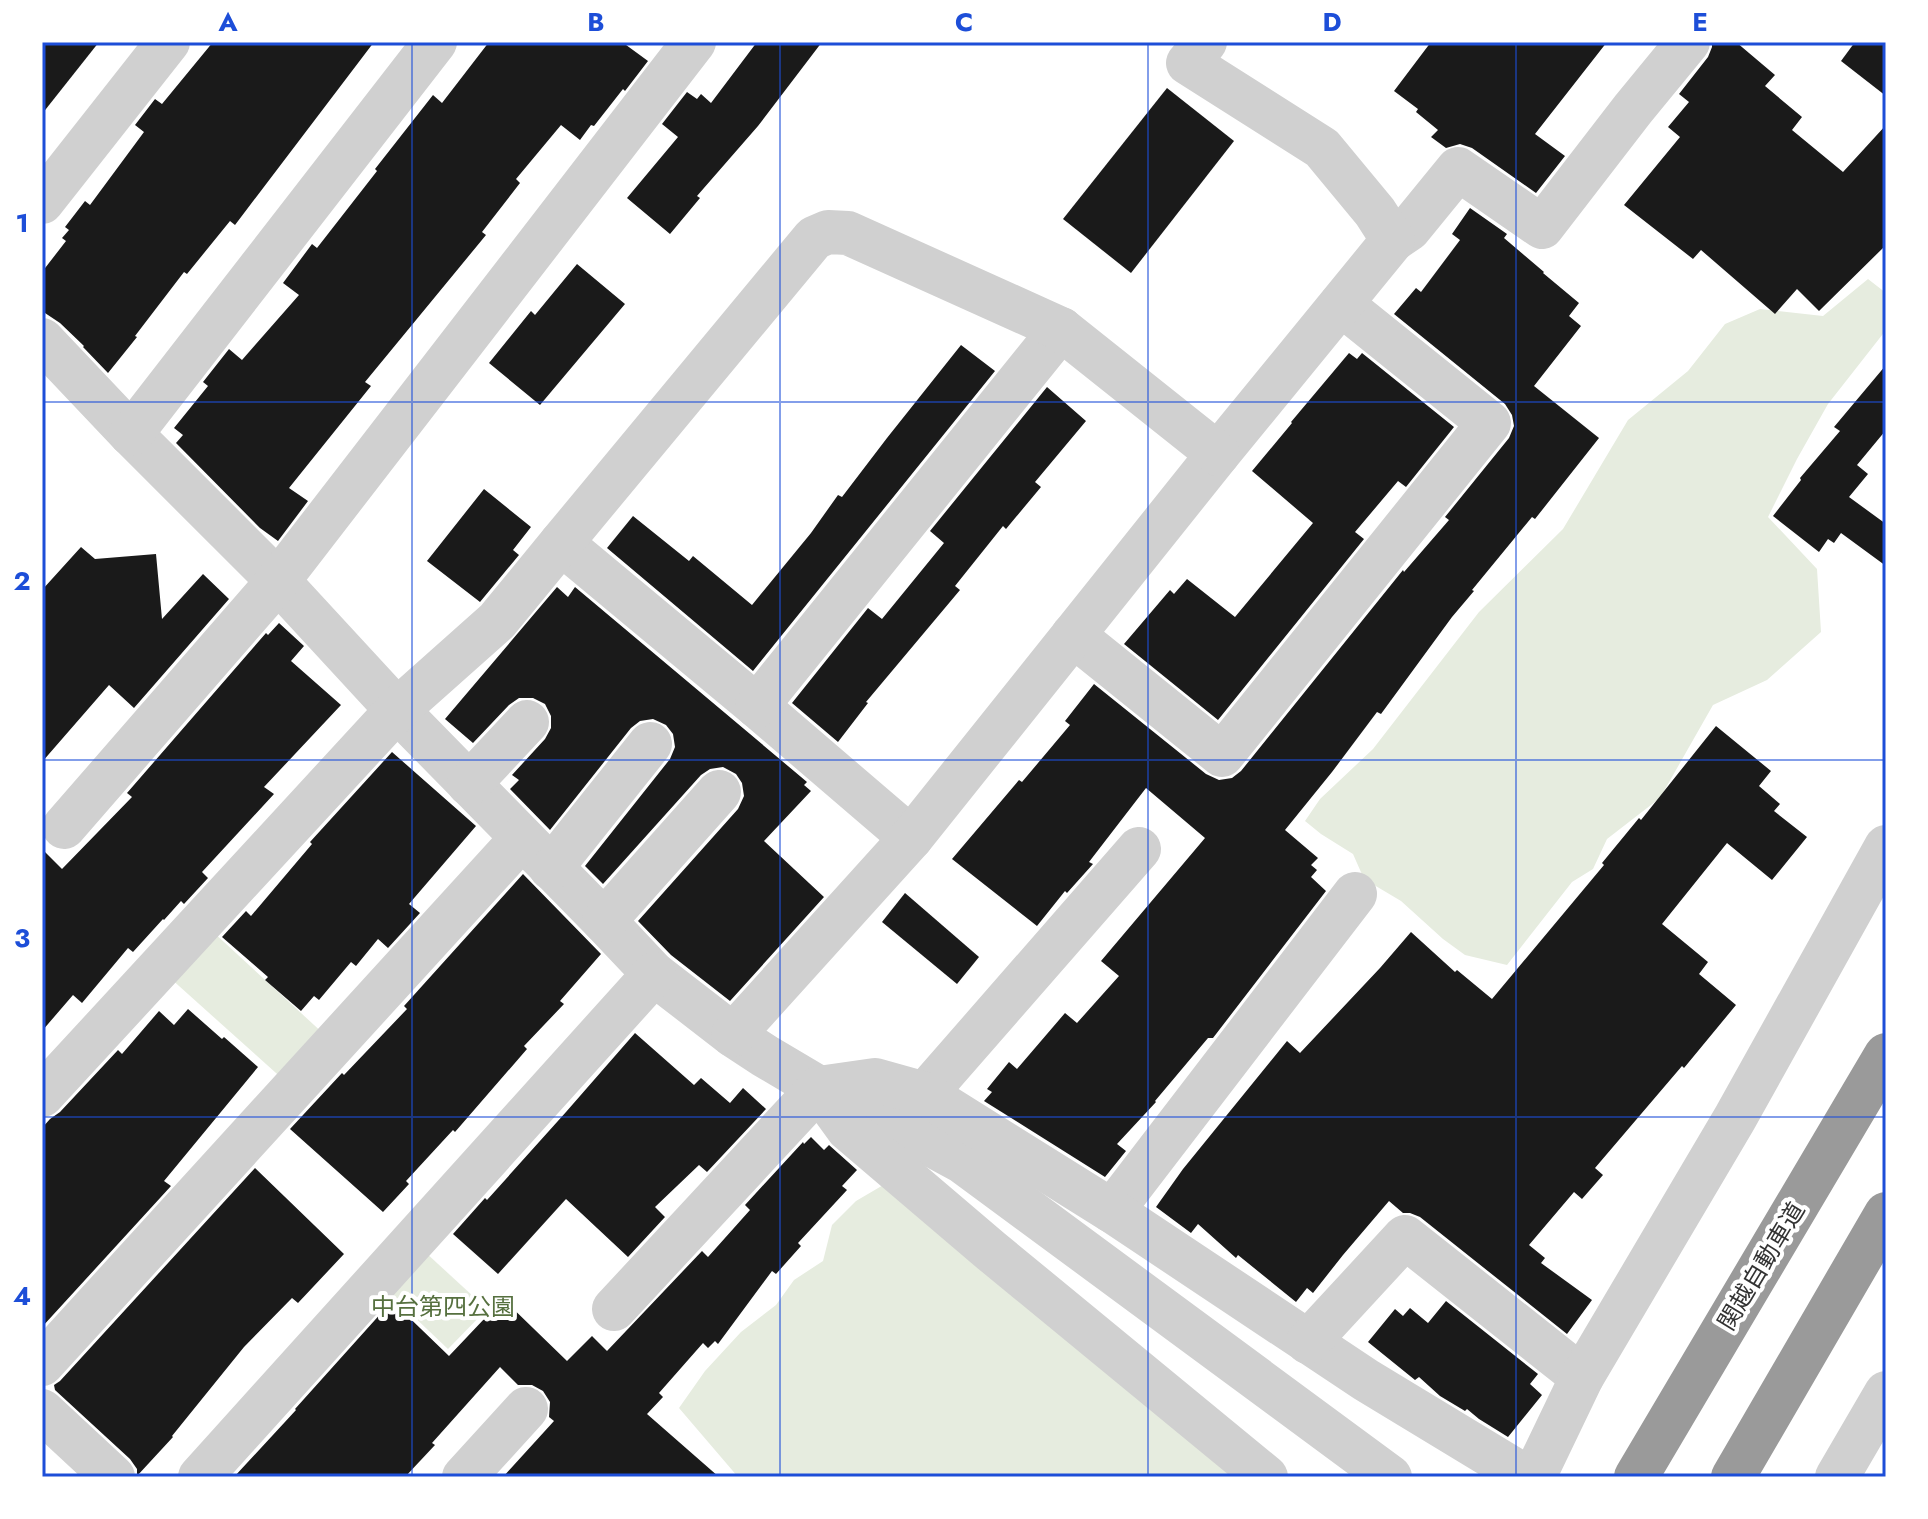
<svg xmlns="http://www.w3.org/2000/svg" width="1928" height="1519" font-family="Jost,'Noto Sans JP',sans-serif">
	<rect width="100%" height="100%" fill="#fff"/>
	<g fill="#e6ecdf">
		<path d="M 1868,279 L 1886,293 L 1886,330 L 1828,404 L 1797,459 L 1768,517 L 1817,569 L 1821,632 L 1767,680 L 1713,705 L 1660,798 L 1607,839 L 1593,869 L 1572,882 L 1507,965 L 1465,955 L 1443,939 L 1401,901 L 1364,879 L 1353,854 L 1321,834 L 1305,821 L 1320,799 L 1373,749 L 1479,612 L 1563,529 L 1628,420 L 1688,371 L 1725,324 L 1760,309 L 1823,316 Z"/>
		<path d="M 212,931 L 326,1036 L 286,1082 L 169,977 Z"/>
		<path d="M 885,1184 L 1247,1477 L 738,1477 L 679,1408 L 705,1371 L 741,1332 L 776,1305 L 794,1280 L 823,1261 L 832,1225 L 856,1201 Z"/>
		<path d="M 425,1252 L 487,1309 L 448,1349 L 388,1292 Z"/>
	</g>
	<g fill="#1a1a1a">
		<path d="M 42,42 L 99,42 L 42,114 Z"/>
		<path d="M 213,42 L 374,42 L 235,225 L 230,221 L 187,274 L 184,272 L 135,336 L 137,337 L 108,373 L 83,347 L 84,346 L 60,323 L 42,311 L 42,272 L 66,241 L 62,238 L 69,230 L 65,227 L 85,201 L 90,205 L 144,132 L 135,125 L 155,99 L 162,104 Z"/>
		<path d="M 489,42 L 622,42 L 648,61 L 625,91 L 623,89 L 594,126 L 591,125 L 580,140 L 561,125 L 516,179 L 520,183 L 482,232 L 486,235 L 365,382 L 371,386 L 289,488 L 308,501 L 278,541 L 260,528 L 176,443 L 183,435 L 174,428 L 208,386 L 203,382 L 229,349 L 242,360 L 299,295 L 283,283 L 312,244 L 317,248 L 377,171 L 375,169 L 433,95 L 442,103 Z"/>
		<path d="M 757,42 L 822,42 L 758,126 L 697,196 L 700,198 L 670,234 L 627,198 L 678,137 L 662,124 L 687,92 L 697,99 L 701,94 L 711,103 Z"/>
		<path d="M 1431,42 L 1607,42 L 1535,134 L 1565,156 L 1536,193 L 1472,148 L 1460,144 L 1446,148 L 1431,137 L 1438,130 L 1416,112 L 1418,109 L 1394,91 Z"/>
		<path d="M 1712,42 L 1736,42 L 1775,75 L 1765,86 L 1802,117 L 1792,130 L 1843,172 L 1886,125 L 1886,245 L 1819,311 L 1797,289 L 1775,314 L 1701,250 L 1693,259 L 1624,205 L 1680,137 L 1668,127 L 1689,102 L 1679,94 L 1708,57 L 1712,47 Z"/>
		<path d="M 1855,42 L 1886,42 L 1886,96 L 1841,61 Z"/>
		<path d="M 1167,88 L 1234,141 L 1131,273 L 1063,219 Z"/>
		<path d="M 1470,208 L 1507,234 L 1504,238 L 1544,272 L 1543,273 L 1579,303 L 1569,316 L 1581,326 L 1534,386 L 1599,438 L 1535,519 L 1532,517 L 1472,590 L 1474,591 L 1452,617 L 1381,714 L 1377,712 L 1332,772 L 1285,830 L 1318,858 L 1311,865 L 1317,870 L 1311,877 L 1326,891 L 1213,1038 L 1208,1038 L 1155,1101 L 1156,1102 L 1117,1144 L 1126,1151 L 1105,1177 L 984,1101 L 992,1092 L 987,1089 L 1009,1062 L 1017,1069 L 1065,1013 L 1077,1023 L 1119,976 L 1101,961 L 1205,838 L 1146,788 L 1089,862 L 1093,864 L 1067,893 L 1065,891 L 1037,926 L 952,859 L 1019,780 L 1022,782 L 1070,725 L 1065,721 L 1094,684 L 1206,774 L 1219,780 L 1232,778 L 1241,771 L 1403,570 L 1404,572 L 1449,520 L 1445,517 L 1509,438 L 1514,426 L 1512,415 L 1505,404 L 1394,314 L 1416,288 L 1421,292 L 1460,240 L 1452,234 Z"/>
		<path d="M 577,264 L 625,304 L 540,405 L 489,363 L 531,311 L 535,315 Z"/>
		<path d="M 961,345 L 995,371 L 753,671 L 607,548 L 633,516 L 689,561 L 693,556 L 752,605 L 811,533 L 838,495 L 842,497 L 887,438 Z"/>
		<path d="M 1349,353 L 1357,359 L 1362,353 L 1454,427 L 1406,487 L 1398,481 L 1355,532 L 1364,539 L 1218,720 L 1124,644 L 1170,590 L 1174,594 L 1187,579 L 1235,617 L 1313,523 L 1252,471 L 1292,423 L 1291,422 Z"/>
		<path d="M 1886,365 L 1886,430 L 1857,465 L 1868,474 L 1849,497 L 1886,524 L 1886,566 L 1841,533 L 1834,543 L 1828,539 L 1819,552 L 1773,516 L 1801,480 L 1800,478 L 1840,431 L 1834,427 Z"/>
		<path d="M 1047,387 L 1086,421 L 1035,482 L 1041,487 L 1006,529 L 1003,526 L 955,586 L 960,590 L 866,702 L 868,703 L 838,742 L 792,703 L 868,608 L 882,619 L 944,543 L 930,531 Z"/>
		<path d="M 484,489 L 531,527 L 513,550 L 519,555 L 480,602 L 427,561 Z"/>
		<path d="M 81,547 L 95,559 L 156,554 L 162,619 L 203,574 L 229,599 L 134,708 L 109,685 L 42,762 L 42,590 Z"/>
		<path d="M 557,587 L 568,597 L 575,587 L 807,782 L 804,785 L 811,791 L 764,841 L 824,897 L 730,1001 L 671,955 L 638,921 L 738,809 L 744,796 L 742,783 L 736,774 L 723,767 L 710,769 L 701,775 L 603,884 L 585,866 L 670,759 L 675,747 L 673,734 L 666,725 L 653,719 L 640,721 L 631,728 L 550,830 L 510,789 L 519,780 L 512,775 L 545,739 L 551,728 L 551,716 L 545,704 L 533,698 L 519,698 L 509,705 L 473,743 L 445,719 Z"/>
		<path d="M 279,623 L 304,646 L 291,661 L 341,705 L 264,787 L 274,794 L 202,872 L 208,878 L 184,904 L 181,901 L 164,920 L 163,919 L 133,952 L 128,948 L 82,1003 L 73,995 L 42,1031 L 42,849 L 62,869 L 132,797 L 127,793 L 266,633 L 268,635 Z"/>
		<path d="M 1716,726 L 1771,771 L 1759,786 L 1780,804 L 1774,811 L 1807,837 L 1772,880 L 1727,843 L 1662,924 L 1708,962 L 1699,974 L 1736,1005 L 1684,1068 L 1682,1066 L 1595,1168 L 1603,1175 L 1582,1199 L 1574,1192 L 1529,1245 L 1545,1258 L 1541,1263 L 1592,1300 L 1567,1334 L 1420,1217 L 1410,1213 L 1403,1213 L 1389,1201 L 1343,1255 L 1313,1293 L 1307,1288 L 1296,1302 L 1238,1255 L 1236,1258 L 1198,1224 L 1191,1233 L 1156,1207 L 1183,1169 L 1287,1041 L 1300,1053 L 1380,968 L 1411,932 L 1455,972 L 1457,970 L 1492,999 L 1604,865 L 1602,863 L 1639,818 L 1641,820 Z"/>
		<path d="M 392,752 L 476,826 L 409,904 L 420,913 L 388,948 L 378,939 L 356,966 L 351,962 L 319,1000 L 314,996 L 301,1011 L 265,980 L 268,977 L 222,937 L 246,911 L 251,916 L 312,844 L 310,842 Z"/>
		<path d="M 523,874 L 601,954 L 560,1001 L 564,1004 L 524,1046 L 527,1049 L 455,1132 L 453,1130 L 406,1181 L 409,1184 L 383,1212 L 290,1129 L 342,1073 L 344,1075 L 407,1009 L 404,1006 Z"/>
		<path d="M 905,893 L 979,957 L 957,984 L 882,922 Z"/>
		<path d="M 188,1009 L 222,1039 L 224,1037 L 258,1067 L 164,1181 L 171,1186 L 42,1327 L 42,1128 L 50,1119 L 60,1112 L 118,1050 L 122,1054 L 159,1011 L 174,1025 Z"/>
		<path d="M 635,1033 L 694,1085 L 701,1078 L 730,1103 L 743,1088 L 766,1109 L 707,1172 L 699,1165 L 655,1207 L 665,1217 L 628,1257 L 566,1199 L 498,1274 L 453,1234 L 485,1198 L 487,1200 L 566,1112 Z"/>
		<path d="M 811,1137 L 824,1150 L 829,1145 L 857,1170 L 842,1186 L 847,1190 L 798,1243 L 801,1246 L 776,1274 L 772,1271 L 718,1344 L 715,1341 L 708,1348 L 703,1343 L 659,1393 L 663,1397 L 647,1414 L 719,1477 L 503,1477 L 554,1421 L 549,1417 L 550,1402 L 543,1391 L 532,1385 L 518,1385 L 500,1367 L 432,1443 L 435,1445 L 405,1477 L 234,1477 L 296,1410 L 295,1409 L 392,1301 L 449,1356 L 503,1299 L 567,1361 L 592,1336 L 607,1351 L 702,1251 L 708,1257 L 750,1210 L 745,1205 L 803,1142 L 804,1144 Z"/>
		<path d="M 255,1168 L 344,1254 L 298,1303 L 292,1298 L 244,1347 L 172,1436 L 173,1437 L 137,1476 L 137,1469 L 130,1459 L 55,1390 L 54,1385 L 60,1381 Z"/>
		<path d="M 1446,1301 L 1538,1374 L 1530,1384 L 1542,1395 L 1508,1437 L 1479,1419 L 1467,1409 L 1465,1411 L 1440,1396 L 1419,1377 L 1415,1380 L 1368,1342 L 1395,1309 L 1403,1316 L 1410,1308 L 1428,1323 Z"/>
	</g>
	<g fill="none" stroke-linecap="round" stroke-linejoin="round">
		<g stroke="#d0d0d0" stroke-width="44">
			<path d="M 42,202 L 168,42"/>
			<path d="M 1393,240 L 1409,229 L 1458,169 L 1542,227 L 1633,109 L 1688,42"/>
			<path d="M 42,340 L 131,434 L 278,581 L 397,710 L 604,921 L 654,974 L 733,1035 L 765,1056 L 819,1088 L 891,1123 L 963,1162 L 1390,1477"/>
			<path d="M 131,434 L 435,42"/>
			<path d="M 561,543 L 757,706 L 911,838"/>
			<path d="M 1073,635 L 1222,755 L 1489,423 L 1341,304"/>
			<path d="M 757,706 L 1061,329"/>
			<path d="M 469,784 L 527,722"/>
			<path d="M 64,827 L 278,581 L 694,42"/>
			<path d="M 551,868 L 650,744"/>
			<path d="M 604,921 L 719,792"/>
			<path d="M 733,1035 L 911,838 L 1218,454 L 1393,240 L 1375,212 L 1322,148 L 1188,63 L 1205,42"/>
			<path d="M 925,1094 L 1139,849"/>
			<path d="M 42,1095 L 397,710 L 497,621 L 561,543 L 814,238 L 828,232 L 848,233 L 1061,329 L 1218,454"/>
			<path d="M 827,1100 L 848,1129 L 990,1250 L 1266,1477"/>
			<path d="M 1112,1211 L 1355,894"/>
			<path d="M 614,1309 L 819,1088 L 875,1080 L 925,1094 L 1112,1211 L 1366,1380 L 1526,1477"/>
			<path d="M 1308,1342 L 1405,1237 L 1582,1377"/>
			<path d="M 42,1364 L 522,838"/>
			<path d="M 42,1411 L 113,1477"/>
			<path d="M 200,1477 L 654,974"/>
			<path d="M 464,1477 L 526,1409"/>
			<path d="M 1534,1477 L 1582,1377 L 1735,1118 L 1886,847"/>
			<path d="M 1837,1477 L 1886,1393"/>
		</g>
		<g stroke="#9a9a9a" stroke-width="44">
			<path d="M 1636,1477 L 1886,1055"/>
			<path d="M 1733,1477 L 1886,1214"/>
		</g>
	</g>
	<path fill="none" stroke="#1d4ed8" stroke-width="2" stroke-opacity="0.55" d="M 412,42 L 412,1477M 780,42 L 780,1477M 1148,42 L 1148,1477M 1516,42 L 1516,1477M 42,402 L 1886,402M 42,760 L 1886,760M 42,1117 L 1886,1117"/>
	<g text-anchor="middle" dominant-baseline="central" stroke-width="8" stroke-linejoin="round" paint-order="stroke">
		<g font-size="24" fill="#333" stroke="#fff">
			<text transform="translate(1761 1266) rotate(-59)">関越自動車道</text>
		</g>
		<g font-size="24" fill="#56703f" stroke="#fff">
			<text x="443" y="1306">中台第四公園</text>
		</g>
	</g>
	<rect width="1928" height="1519" fill="none" stroke="#ffffff" stroke-width="88"/>
	<rect x="44" y="44" width="1840" height="1431" fill="none" stroke="#1d4ed8" stroke-width="3"/>
	<g font-size="26" text-anchor="middle" font-weight="bold" fill="#1d4ed8">
		<text x="228" y="31">A</text>
		<text x="596" y="31">B</text>
		<text x="964" y="31">C</text>
		<text x="1332" y="31">D</text>
		<text x="1700" y="31">E</text>
		<text x="22" y="232">1</text>
		<text x="22" y="590">2</text>
		<text x="22" y="947">3</text>
		<text x="22" y="1305">4</text>
	</g>
</svg>
